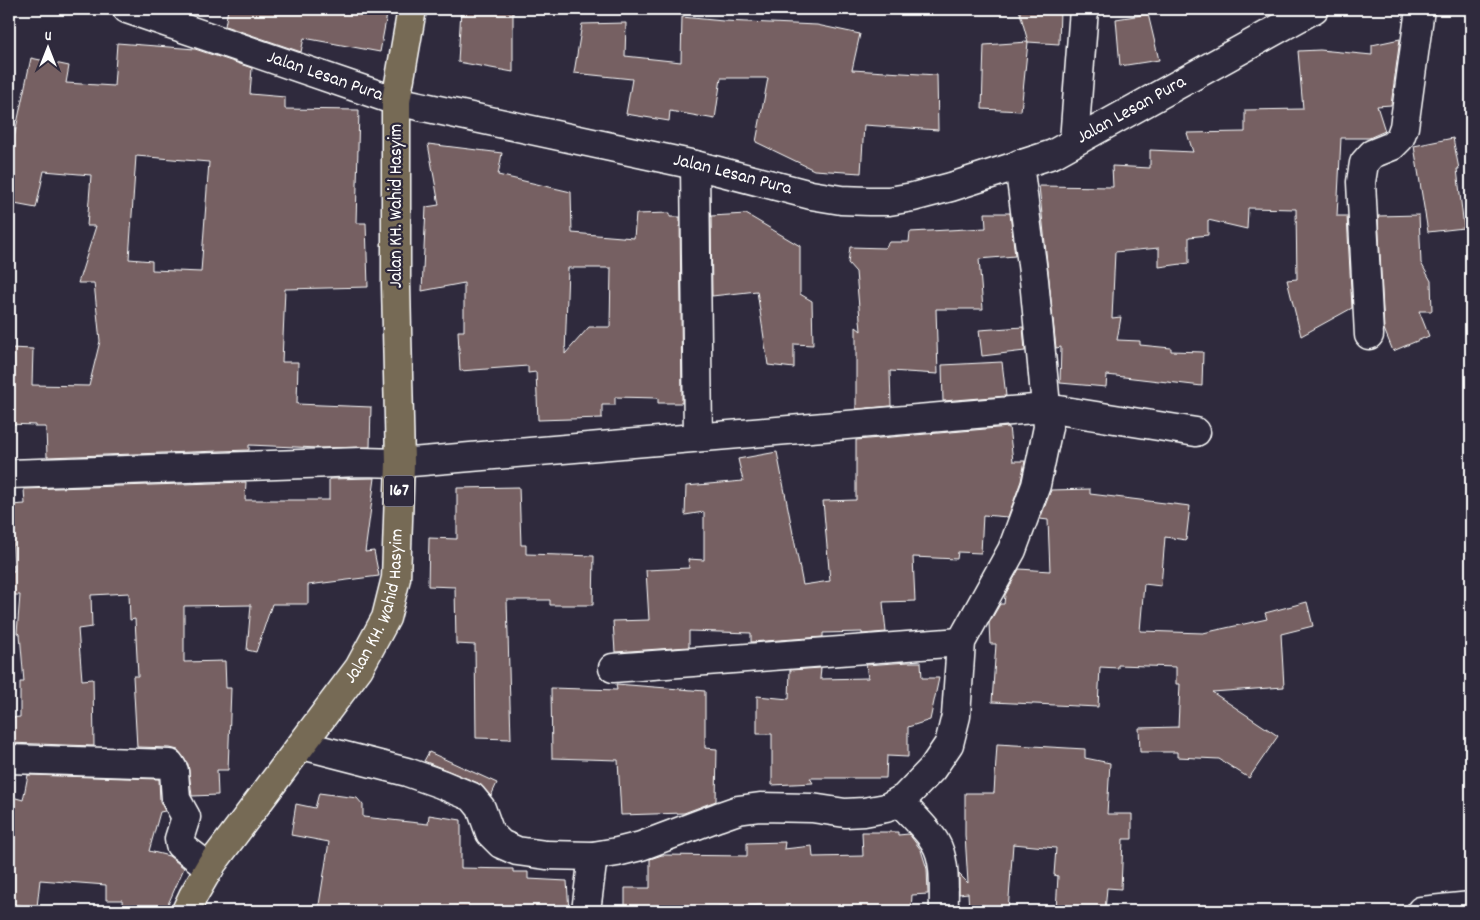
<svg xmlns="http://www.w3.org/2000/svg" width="1480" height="920" font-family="Dekko,sans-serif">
	<rect width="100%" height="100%" fill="#2f2a3d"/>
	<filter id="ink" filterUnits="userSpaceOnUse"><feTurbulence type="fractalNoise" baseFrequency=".02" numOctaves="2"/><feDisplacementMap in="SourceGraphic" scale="10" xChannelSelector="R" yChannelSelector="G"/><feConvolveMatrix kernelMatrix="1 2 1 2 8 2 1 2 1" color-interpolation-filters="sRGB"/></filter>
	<g filter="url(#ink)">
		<g fill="#766162" stroke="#fff" fill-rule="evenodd">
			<path d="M 228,9 L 388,9 L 380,52 L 304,38 L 301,52 L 225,26 Z"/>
			<path d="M 461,9 L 490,9 L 513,12 L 513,72 L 458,62 Z"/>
			<path d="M 1019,9 L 1060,10 L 1059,44 L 1028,42 Z"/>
			<path d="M 1148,14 L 1159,60 L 1120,66 L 1116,19 Z"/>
			<path d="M 682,17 L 723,21 L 817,25 L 860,34 L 852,70 L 937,75 L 938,130 L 864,125 L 861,173 L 814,170 L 756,142 L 768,78 L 721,78 L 715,119 L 670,111 L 669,121 L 626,114 L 632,79 L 574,73 L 582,24 L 626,23 L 625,56 L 681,62 Z"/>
			<path d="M 1400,39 L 1391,105 L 1377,106 L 1385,131 L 1369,138 L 1341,138 L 1337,216 L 1347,216 L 1352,308 L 1301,336 L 1287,280 L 1297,279 L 1296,209 L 1248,208 L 1247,229 L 1208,220 L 1208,235 L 1189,237 L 1189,263 L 1159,267 L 1159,248 L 1115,252 L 1112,318 L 1121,317 L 1117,340 L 1140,341 L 1140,345 L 1171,348 L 1171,351 L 1203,352 L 1202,386 L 1107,375 L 1106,387 L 1060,383 L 1061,347 L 1056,348 L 1039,186 L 1113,187 L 1112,166 L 1150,168 L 1150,150 L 1193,152 L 1187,133 L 1245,132 L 1245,110 L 1303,109 L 1298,51 L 1320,50 L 1372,55 L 1372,45 Z"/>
			<path d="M 1028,42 L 1021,111 L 982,109 L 984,45 Z"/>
			<path d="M 117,43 L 195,49 L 252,68 L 250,94 L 285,97 L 285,109 L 359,110 L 356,223 L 366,223 L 368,287 L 285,289 L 282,362 L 298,362 L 297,404 L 371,407 L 370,447 L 319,448 L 249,445 L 249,450 L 47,457 L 46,427 L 35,427 L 35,425 L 9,424 L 9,348 L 33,349 L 32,385 L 89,386 L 100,341 L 94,283 L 78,283 L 96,226 L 87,226 L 91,175 L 44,171 L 36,208 L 9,203 L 9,161 L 31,58 L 69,66 L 66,83 L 114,86 ZM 136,156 L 209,162 L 201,272 L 152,270 L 152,261 L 129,259 Z"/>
			<path d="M 1453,138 L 1459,169 L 1457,169 L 1464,228 L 1428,232 L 1414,146 Z"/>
			<path d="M 428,144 L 502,153 L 498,175 L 571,192 L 572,233 L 634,238 L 636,214 L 670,213 L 670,217 L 680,217 L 682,403 L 658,403 L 658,398 L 615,397 L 615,405 L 602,405 L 602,418 L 538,420 L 536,372 L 528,373 L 528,366 L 460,371 L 458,331 L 464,331 L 464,283 L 422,291 L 426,207 L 439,205 ZM 568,268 L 611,268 L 610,327 L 589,327 L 565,354 Z"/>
			<path d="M 985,213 L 1010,213 L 1015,256 L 979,259 L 983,309 L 936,309 L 938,374 L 890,371 L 891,406 L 856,409 L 856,327 L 861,331 L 856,272 L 848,263 L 850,247 L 885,248 L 889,242 L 909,242 L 910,232 L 986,228 Z"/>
			<path d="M 746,214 L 800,246 L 800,294 L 812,301 L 813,345 L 794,344 L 794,368 L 768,365 L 757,291 L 712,296 L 711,216 Z"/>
			<path d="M 1419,215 L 1421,263 L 1431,281 L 1432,311 L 1419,311 L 1429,336 L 1393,351 L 1384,329 L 1378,216 Z"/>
			<path d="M 1023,327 L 1025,351 L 982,356 L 979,330 Z"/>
			<path d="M 1002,362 L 1006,396 L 943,401 L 942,365 Z"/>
			<path d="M 1009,427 L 1013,461 L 1025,461 L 1021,481 L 1008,517 L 983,515 L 981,553 L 958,552 L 957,559 L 913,557 L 915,601 L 883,602 L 886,632 L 862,634 L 862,632 L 823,633 L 823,637 L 751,642 L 751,633 L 689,631 L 689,647 L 615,652 L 613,621 L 649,620 L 646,570 L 689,568 L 688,559 L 704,560 L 704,512 L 685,515 L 686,486 L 743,481 L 738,459 L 777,452 L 803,585 L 830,581 L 823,501 L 856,500 L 856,440 Z"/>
			<path d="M 375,478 L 365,552 L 374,551 L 379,576 L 308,585 L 308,604 L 272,604 L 256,652 L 247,650 L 251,605 L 184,606 L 184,662 L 225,661 L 226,688 L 231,688 L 228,770 L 217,770 L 218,795 L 192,796 L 188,764 L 178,750 L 170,748 L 137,747 L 133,676 L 138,676 L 135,619 L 130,620 L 129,593 L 91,595 L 92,627 L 78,629 L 82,680 L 93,679 L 94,746 L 9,743 L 9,718 L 20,717 L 20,682 L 24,682 L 20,634 L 17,633 L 20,595 L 9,595 L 9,571 L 14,571 L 11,505 L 25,504 L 24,489 L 246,482 L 245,500 L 329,500 L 329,479 Z"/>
			<path d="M 519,487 L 521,545 L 526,545 L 526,554 L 594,556 L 593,605 L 550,605 L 550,600 L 507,600 L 511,739 L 476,738 L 475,645 L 456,644 L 455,587 L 428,586 L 429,538 L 457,539 L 457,488 Z"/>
			<path d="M 1090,489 L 1090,494 L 1190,506 L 1186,540 L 1165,537 L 1161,586 L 1144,584 L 1140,631 L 1203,633 L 1267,619 L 1265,613 L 1307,602 L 1313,626 L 1281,634 L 1284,687 L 1212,692 L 1278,736 L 1249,778 L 1219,759 L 1177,757 L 1177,752 L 1140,752 L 1139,728 L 1178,727 L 1180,684 L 1176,684 L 1176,667 L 1118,665 L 1118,668 L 1100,667 L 1098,707 L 992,702 L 996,644 L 990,644 L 989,623 L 1000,604 L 1004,604 L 1005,595 L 1019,569 L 1050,571 L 1048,520 L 1040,519 L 1051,490 Z"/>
			<path d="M 908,662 L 921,662 L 922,678 L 939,678 L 930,720 L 908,727 L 908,757 L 887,756 L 886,778 L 810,778 L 813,783 L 772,785 L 772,734 L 757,734 L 757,696 L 789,699 L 790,670 L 821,668 L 820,679 L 868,678 L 866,665 Z"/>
			<path d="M 616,684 L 705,691 L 705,748 L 717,749 L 716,801 L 684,813 L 621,815 L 618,760 L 552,758 L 551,688 L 617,690 Z"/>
			<path d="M 997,744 L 1085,749 L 1085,758 L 1110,763 L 1107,814 L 1132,814 L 1132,839 L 1123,839 L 1121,889 L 1107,888 L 1105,911 L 1056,911 L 1058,876 L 1054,875 L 1056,848 L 1013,844 L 1008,911 L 969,911 L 968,893 L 959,894 L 959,874 L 968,883 L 965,835 L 965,793 L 994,793 Z"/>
			<path d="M 429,752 L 497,783 L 491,796 L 478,783 L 424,761 Z"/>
			<path d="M 28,775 L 159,779 L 160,801 L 165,811 L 160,812 L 149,851 L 169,856 L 184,868 L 165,911 L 123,911 L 122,900 L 106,900 L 106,885 L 40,880 L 37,907 L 9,904 L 9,796 L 23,800 Z"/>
			<path d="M 319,793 L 357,798 L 363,805 L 363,817 L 428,824 L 429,815 L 461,820 L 461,868 L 513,869 L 513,872 L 528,872 L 528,879 L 567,881 L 569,911 L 387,911 L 364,909 L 364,911 L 318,911 L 329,842 L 291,835 L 296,804 L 315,808 Z"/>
			<path d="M 862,832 L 898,832 L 898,835 L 909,834 L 921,850 L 927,869 L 928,894 L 912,895 L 911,911 L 764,911 L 763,905 L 696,909 L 696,911 L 625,911 L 625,888 L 650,888 L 650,859 L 662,855 L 747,856 L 747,843 L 785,842 L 784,849 L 812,846 L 813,857 L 863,856 Z"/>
		</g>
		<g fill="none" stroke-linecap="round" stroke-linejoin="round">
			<g stroke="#fff" stroke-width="31">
				<g id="street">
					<path d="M 1074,141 L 1084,9"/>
					<path d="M 695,165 L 698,437"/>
					<path d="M 1369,335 L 1361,182 L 1364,163 L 1372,154 L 1392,146 L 1400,138 L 1404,127 L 1420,9"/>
					<path d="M 9,474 L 362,462 L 400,463 L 1046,408 L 1196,432"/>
					<path d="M 613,668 L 961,642"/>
					<path d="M 302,745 L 407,772 L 441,784 L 472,797 L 481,808 L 490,833 L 501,844 L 517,851 L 546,855 L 593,856 L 617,852 L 641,846 L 718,817 L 738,810 L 760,807 L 812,808 L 845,813 L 864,812 L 886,808 L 904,798 L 932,769 L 949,744 L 956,716 L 961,642 L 1012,550 L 1036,485 L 1048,427 L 1034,280 L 1019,164"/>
					<path d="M 9,759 L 170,764 L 174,771 L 176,799 L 186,817 L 179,839 L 180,845 L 210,868"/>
					<path d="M 899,801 C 909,812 928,830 935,842 C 947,862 943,889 944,911"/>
					<path d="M 586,911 L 593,856"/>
					<path d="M 1421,911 L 1471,906"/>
				</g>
			</g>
			<g stroke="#fff" stroke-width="31">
				<g id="secondary">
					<path id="s1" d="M 127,9 L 396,101 L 695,165 L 811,195 L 841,200 L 869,201 L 889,201 L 913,197 L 951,187 L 1053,154 L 1314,9"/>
				</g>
			</g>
			<g stroke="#fff" stroke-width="31">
				<g id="primary">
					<path id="s2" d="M 186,911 L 193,896 L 211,865 L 359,668 L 386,618 L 396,578 L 400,463 L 396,285 L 396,101 L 412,9"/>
				</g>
			</g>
			<use href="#street" stroke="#2f2a3d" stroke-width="28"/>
			<use href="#secondary" stroke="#2f2a3d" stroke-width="28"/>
			<use href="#primary" stroke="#766a55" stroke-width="28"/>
		</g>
	</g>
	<g text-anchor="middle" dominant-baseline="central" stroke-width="4.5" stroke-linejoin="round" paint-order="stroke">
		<rect fill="#2f2a3d" stroke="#c1bfc5" stroke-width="1" x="384" y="475.5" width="30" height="31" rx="4"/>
		<g font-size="18" font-weight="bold" fill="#fff">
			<text x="399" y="491">167</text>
		</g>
		<g font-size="19" fill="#fff" stroke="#2f2a3d">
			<text stroke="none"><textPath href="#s1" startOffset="209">Jalan Lesan Pura</textPath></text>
			<text stroke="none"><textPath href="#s1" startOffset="1049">Jalan Lesan Pura</textPath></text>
			<text stroke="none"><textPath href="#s1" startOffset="629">Jalan Lesan Pura</textPath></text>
			<text transform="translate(397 206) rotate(-90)">Jalan KH. Wahid Hasyim</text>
			<text stroke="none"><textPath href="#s2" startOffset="364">Jalan KH. Wahid Hasyim</textPath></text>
		</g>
	</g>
	<rect width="1480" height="920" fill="none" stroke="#2f2a3d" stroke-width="30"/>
	<rect x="15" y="15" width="1450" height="890" fill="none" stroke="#fff" stroke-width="2" filter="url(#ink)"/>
	<g transform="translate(48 48)" stroke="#2f2a3d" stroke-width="4" paint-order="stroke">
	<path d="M0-4L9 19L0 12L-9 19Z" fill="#ffffff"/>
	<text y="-8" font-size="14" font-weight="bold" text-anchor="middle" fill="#ffffff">U</text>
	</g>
</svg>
